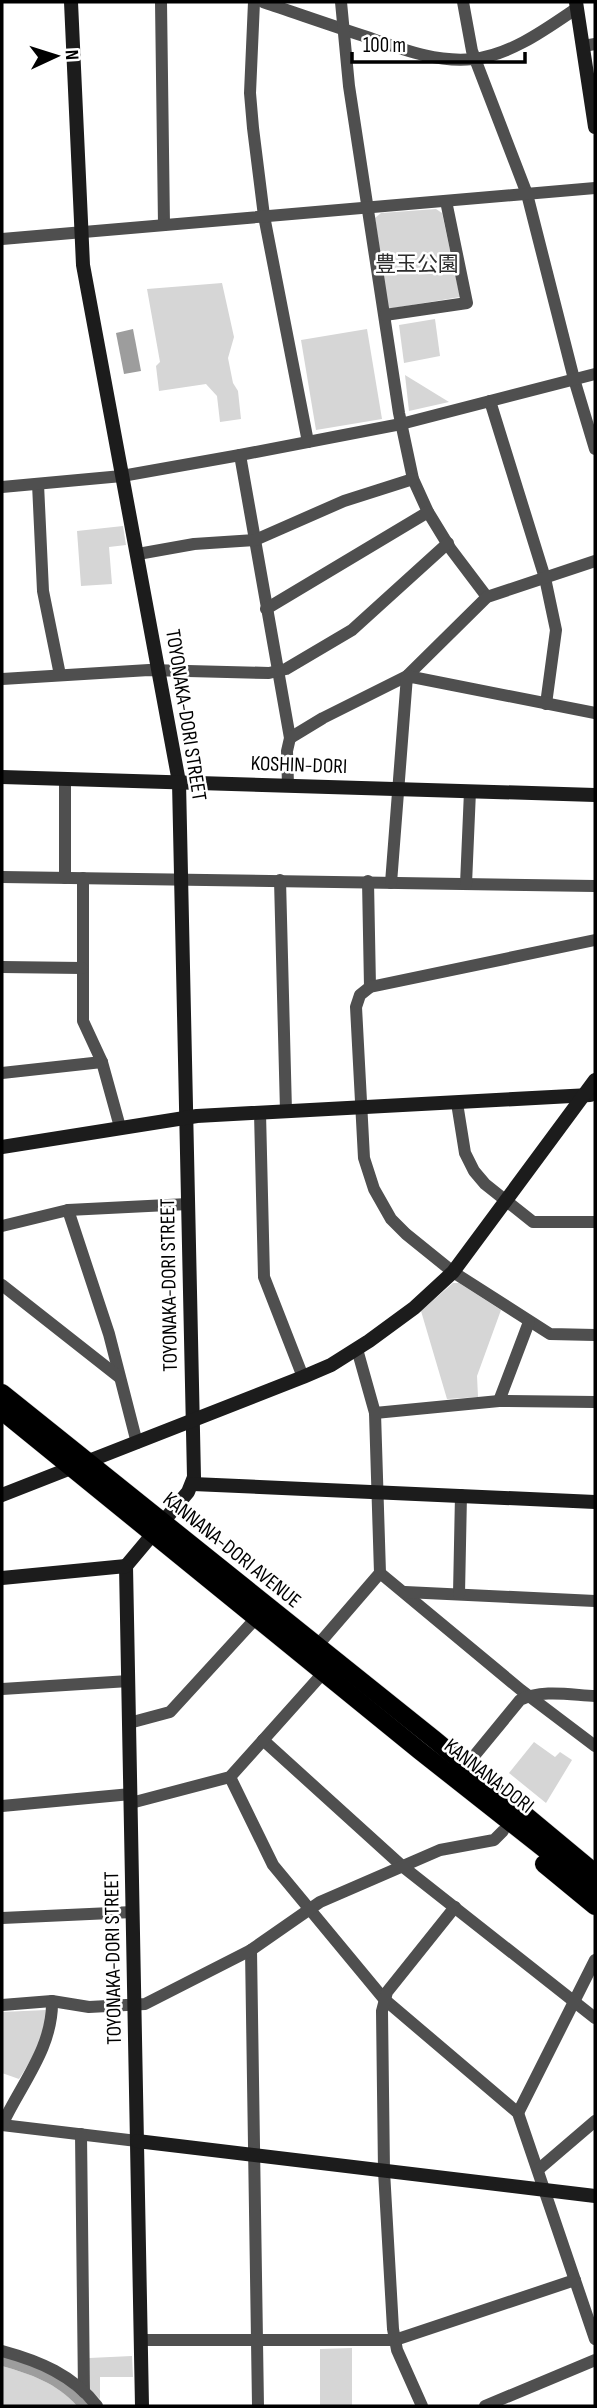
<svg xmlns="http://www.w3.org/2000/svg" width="597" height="2408" font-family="'Sofia Sans Condensed','Noto Sans JP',sans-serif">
	<rect width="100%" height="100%" fill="#fff"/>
	<g fill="#d6d6d6">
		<path d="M 436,209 L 442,213 L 460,297 L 388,309 L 375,218 L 381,213 Z"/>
		<path d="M 222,283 L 234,337 L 228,358 L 233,383 L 238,391 L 241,419 L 220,422 L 217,396 L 206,384 L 159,391 L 156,366 L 160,362 L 147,289 Z"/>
		<path d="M 435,319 L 440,356 L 404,363 L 399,325 Z"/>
		<path d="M 367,329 L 382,419 L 316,430 L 301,340 Z"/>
		<path d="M 405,375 L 449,402 L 409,411 Z"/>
		<path d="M 123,526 L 126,545 L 109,547 L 112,584 L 81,586 L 77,531 Z"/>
		<path d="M 453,1283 L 459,1283 L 501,1310 L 477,1376 L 478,1397 L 447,1399 L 421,1311 Z"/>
		<path d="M 534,1742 L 555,1757 L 560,1752 L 572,1760 L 546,1803 L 509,1773 Z"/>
		<path d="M 46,2010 C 46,2037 33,2057 19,2079 L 2,2073 L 2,2012 Z"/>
		<path d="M 352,2348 L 352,2406 L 320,2405 L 320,2349 Z"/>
		<path d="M 132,2356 L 133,2377 L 100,2377 L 100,2399 L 90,2390 L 89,2358 Z"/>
		<path d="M 2,2366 C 30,2374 57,2383 77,2406 L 2,2406 Z"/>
	</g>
	<g fill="#9d9d9d">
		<path d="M 133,329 L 141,371 L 124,374 L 116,333 Z"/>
		<path d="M 2,2355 L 55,2374 L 91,2406 L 77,2406 C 57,2383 30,2374 2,2366 Z"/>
	</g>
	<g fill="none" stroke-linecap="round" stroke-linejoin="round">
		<g stroke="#dbdbdb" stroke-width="19">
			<g id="primary">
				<path d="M 2,1393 L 435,1740 L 595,1873"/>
				<path d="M 2,1411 L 420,1751 L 595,1889"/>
				<path d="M 544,1864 L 595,1906"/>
			</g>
		</g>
		<g stroke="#4f4f4f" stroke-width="12">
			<path d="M 161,2 L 164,225"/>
			<path d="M 254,2 L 250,93 L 253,128 L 264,216 L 308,442"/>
			<path d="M 263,2 C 296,13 330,25 364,36 C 399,48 435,63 473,59 C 511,55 546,29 577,8"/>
			<path d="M 341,2 L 349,86 L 399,413 L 413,479 L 428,512 L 450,548 L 487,597"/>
			<path d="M 463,2 L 472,51 L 527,194 L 574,379 L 595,449"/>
			<path d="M 583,46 L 595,44"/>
			<path d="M 2,239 L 595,188"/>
			<path d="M 385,315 L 467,303 L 446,201"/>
			<path d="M 490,401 L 545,578 L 556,630 L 546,704"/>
			<path d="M 240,455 L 290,738 L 287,751 L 288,785"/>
			<path d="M 38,484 L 43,591 L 60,675"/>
			<path d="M 2,487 L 122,476 L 240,455 L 401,424 L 595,374"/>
			<path d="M 138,554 L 194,544 L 255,540 L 344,501 L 413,479"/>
			<path d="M 266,609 L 428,512"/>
			<path d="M 2,679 L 149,670 L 269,673 L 286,669 L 352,630 L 448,543"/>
			<path d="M 290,738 L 323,718 L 407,676 L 487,597 L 595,561"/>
			<path d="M 2,877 L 595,886"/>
			<path d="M 65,878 L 65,779"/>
			<path d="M 83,878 L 83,1021 L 102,1062 L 120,1127"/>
			<path d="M 280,880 L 286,1111"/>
			<path d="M 368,881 L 370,987"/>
			<path d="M 391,883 L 407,676 L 595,713"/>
			<path d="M 466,884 L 470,791"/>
			<path d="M 595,940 L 370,987 L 360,995 L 356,1007 L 364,1158 L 374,1189 L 391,1219 L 406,1234 L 453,1272 L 550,1334 L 595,1335"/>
			<path d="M 2,967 L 82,968"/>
			<path d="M 2,1073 L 102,1062"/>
			<path d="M 457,1103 L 465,1153 L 474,1171 L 485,1184 L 533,1222 L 595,1222"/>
			<path d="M 260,1113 L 264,1277 L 303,1377"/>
			<path d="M 68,1210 L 109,1334 L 137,1443"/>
			<path d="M 2,1226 L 68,1210 L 188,1204"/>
			<path d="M 2,1285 L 119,1377"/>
			<path d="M 499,1401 L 529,1322"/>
			<path d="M 375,1413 L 499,1401 L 595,1402"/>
			<path d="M 380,1573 L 521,1690 L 595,1746"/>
			<path d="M 405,1592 L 595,1601"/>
			<path d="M 459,1594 L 461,1495"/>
			<path d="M 317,1646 L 380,1573 L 375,1413 L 357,1349"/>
			<path d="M 2,1689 L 129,1681"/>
			<path d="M 129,1723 L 170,1712 L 257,1617"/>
			<path d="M 263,1740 L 402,1866 L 595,2018"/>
			<path d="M 465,1767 L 520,1700 C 542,1689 571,1695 595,1696"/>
			<path d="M 230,1777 L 273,1865 L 384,1999 L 518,2113 L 595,2339"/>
			<path d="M 131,1803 L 230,1777 L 324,1672"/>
			<path d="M 2,1806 L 131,1794"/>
			<path d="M 2,1918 L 133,1912"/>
			<path d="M 251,1950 L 258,2406"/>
			<path d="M 2,2005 L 52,2001 L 89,2007 L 145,2004 L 251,1950 L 320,1902 L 440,1850 L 494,1840 L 503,1831"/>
			<path d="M 518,2113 L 595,1960"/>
			<path d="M 2,2125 L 137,2141"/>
			<path d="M 2,2125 C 21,2084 53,2048 52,2001"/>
			<path d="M 81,2134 L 84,2392"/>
			<path d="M 539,2169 L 595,2121"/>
			<path d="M 140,2340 L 395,2340 L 575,2280"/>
			<path d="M 2,2351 C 39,2361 73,2375 97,2406"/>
			<path d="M 422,2406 L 397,2350 L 393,2329 L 384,2171 L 382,2011 L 387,1992 L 455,1907"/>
			<path d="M 485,2406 L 595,2360"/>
		</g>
		<g stroke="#1c1c1c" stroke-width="14">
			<path d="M 71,2 L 83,265 L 179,782 L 194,1477 L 188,1492 L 126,1566 L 142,2406"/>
			<path d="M 576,2 L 595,127"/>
			<path d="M 2,777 L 595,795"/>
			<path d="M 2,1147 L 197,1116 L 590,1095"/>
			<path d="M 193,1484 L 595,1502"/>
			<path d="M 2,1495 L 303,1377 L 331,1365 L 369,1341 L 414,1308 L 453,1272 L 595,1080"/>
			<path d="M 2,1578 L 126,1566"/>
			<path d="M 137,2141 L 595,2196"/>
		</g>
		<use href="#primary" stroke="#000" stroke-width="18"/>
	</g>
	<g text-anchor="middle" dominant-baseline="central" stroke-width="5" stroke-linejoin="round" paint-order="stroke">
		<g font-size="21" fill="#2d2d2d" stroke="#fff">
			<text x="417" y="264">豊玉公園</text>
		</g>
		<g font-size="21" fill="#000" stroke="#fff">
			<text transform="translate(186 715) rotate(81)">TOYONAKA-DORI STREET</text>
			<text transform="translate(299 765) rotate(2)">KOSHIN-DORI</text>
			<text transform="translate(169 1285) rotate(-91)">TOYONAKA-DORI STREET</text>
			<text transform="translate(232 1550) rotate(39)">KANNANA-DORI AVENUE</text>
			<text transform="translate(489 1776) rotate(38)">KANNANA DORI</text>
			<text transform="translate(113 1958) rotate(-91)">TOYONAKA-DORI STREET</text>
		</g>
	</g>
	<rect width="597" height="2408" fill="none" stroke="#000000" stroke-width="7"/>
	<g transform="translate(56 56) rotate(86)" stroke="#ffffff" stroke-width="5" paint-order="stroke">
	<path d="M0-5L12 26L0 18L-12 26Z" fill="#000000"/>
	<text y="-10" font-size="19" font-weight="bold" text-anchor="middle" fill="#000000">N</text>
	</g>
	<path d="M352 52v10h173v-10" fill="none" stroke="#000000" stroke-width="3.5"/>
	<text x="363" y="52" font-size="21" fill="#000000" stroke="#ffffff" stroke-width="5" paint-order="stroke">100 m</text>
</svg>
